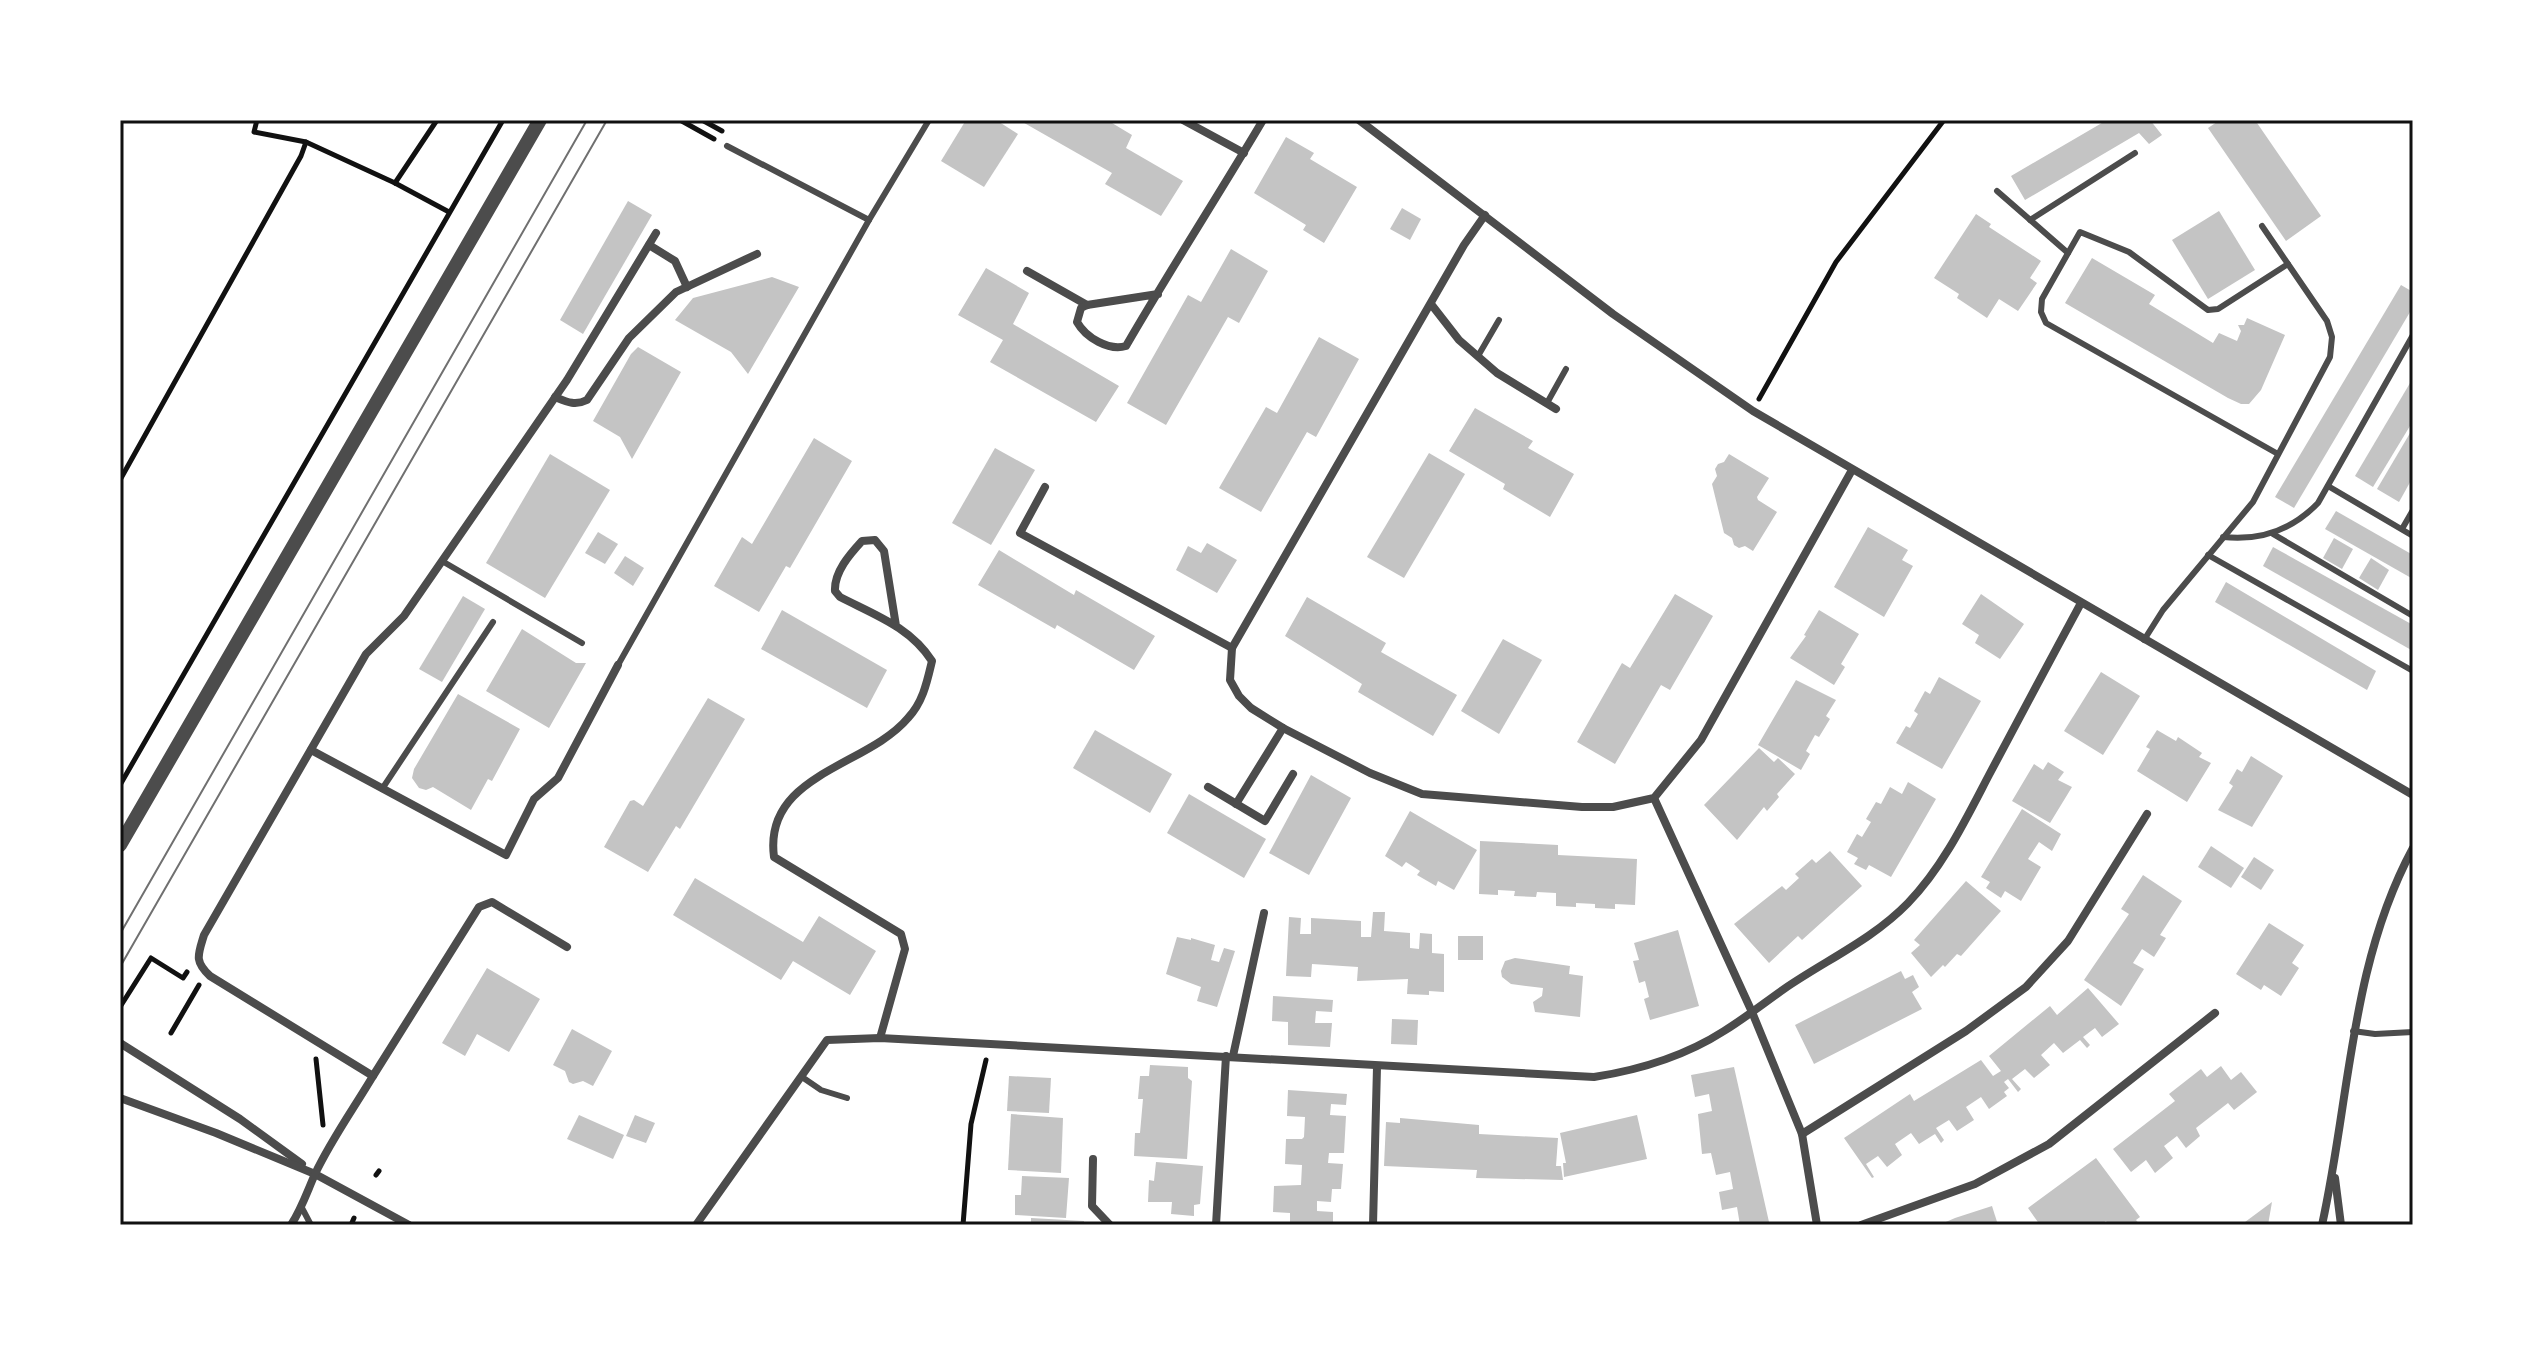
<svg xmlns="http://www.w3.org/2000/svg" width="2533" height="1345" font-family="'Archivo Narrow',sans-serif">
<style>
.building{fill:#c4c4c4}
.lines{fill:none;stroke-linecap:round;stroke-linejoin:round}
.path{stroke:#111;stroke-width:5}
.service{stroke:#4c4c4c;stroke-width:6}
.minor{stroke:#4c4c4c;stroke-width:8}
.tertiary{stroke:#4c4c4c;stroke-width:14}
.tram{stroke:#707070;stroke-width:2}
.neatline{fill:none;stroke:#111;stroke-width:3}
</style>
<rect width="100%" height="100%" fill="#fff"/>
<g class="building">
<path d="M966,120h30l22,14 -34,53 -43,-26z"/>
<path d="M1019,120h88l25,15 -6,13 57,33 -22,35 -56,-32 7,-11z"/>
<path d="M2107,120h43l12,15 -13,9 -10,-11 -114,67 -14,-24z"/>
<path d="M2220,120h35l66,96 -35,25 -78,-113z"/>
<path d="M1286,137l28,16 -4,6 47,28 -33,56 -21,-13 3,-5 -52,-32z"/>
<path d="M628,201l24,14 -69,119 -23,-14z"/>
<path d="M1402,208l19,11 -11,21 -20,-11z"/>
<path d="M2219,211l36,59 -47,29 -36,-59z"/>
<path d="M1976,214l15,10 -2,3 52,34 -11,17 7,5 -19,28 -19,-12 -12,19 -30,-20 2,-4 -25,-16z"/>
<path d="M1231,249l37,22 -29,52 -11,-6 -62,108 -39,-22 61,-108 13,7z"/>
<path d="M2092,258l63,37 -6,9 64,39 6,-10 18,8 4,-10 -3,-6h6l3,-7 38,17 -24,55 -12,14h-8l-13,-6 -163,-95z"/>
<path d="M986,268l43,25 -16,31 106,62 -23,36 -106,-60 13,-22 -45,-25z"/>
<path d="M772,277l27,10 -51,87 -17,-22 -56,-32 18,-22z"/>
<path d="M2401,285l12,7v15l-119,201 -19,-11z"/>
<path d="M1319,337l40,22 -43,78 -9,-5 -46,80 -42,-24 47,-81 11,6z"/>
<path d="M638,347l43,25 -49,87 -12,-22 -27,-16 38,-67z"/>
<path d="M2413,378v43l-40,66 -18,-11z"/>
<path d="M1475,408l58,33 -5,7 46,26 -24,43 -47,-28 2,-5 -56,-33z"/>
<path d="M2413,428v49l-14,25 -22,-13z"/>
<path d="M814,438l38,23 -62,107 -4,-2 -27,46 -45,-26 28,-49 10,7z"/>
<path d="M995,448l40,22 -44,75 -39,-22z"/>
<path d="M1429,453l36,21 -61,104 -37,-21z"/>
<path d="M550,454l60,36 -65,108 -59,-35z"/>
<path d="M1729,454l40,24 -12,19 1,3 19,12 -24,39 -8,-5 -6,2 -5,-3 -2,-7 -8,-5 -12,-49 5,-8 -2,-7 3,-5 6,-2z"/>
<path d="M2336,511l77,44v24l-88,-50z"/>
<path d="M1868,527l40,23 -6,10 11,6 -29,51 -50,-30z"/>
<path d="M598,532l20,12 -13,20 -20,-11z"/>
<path d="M2334,538l19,11 -11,20 -19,-11z"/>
<path d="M1207,543l30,17 -20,33 -41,-23 12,-24 13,7z"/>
<path d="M2273,547l140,78v26l-150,-85z"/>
<path d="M999,550l75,45 2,-5 79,46 -21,34 -77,-45 -2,4 -77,-44z"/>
<path d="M625,556l19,12 -11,18 -19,-13z"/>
<path d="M2371,558l18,12 -11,20 -19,-12z"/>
<path d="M2226,582l150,89 -9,19 -152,-88z"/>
<path d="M1675,594l38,22 -43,74 -9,-5 -46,79 -38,-22 45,-79 8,5z"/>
<path d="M1981,594l43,30 -24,35 -25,-16 4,-8 -17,-11z"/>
<path d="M463,596l22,13 -43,73 -23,-13z"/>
<path d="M1307,597l79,46 -5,9 76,43 -24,41 -75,-44 4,-8 -77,-48z"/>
<path d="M782,610l105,60 -20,38 -106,-59z"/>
<path d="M1819,610l40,24 -18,30 4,3 -11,18 -44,-27 16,-22 -2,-1z"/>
<path d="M522,629l54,34h10l-37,65 -63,-37z"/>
<path d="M1503,639l39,21 -43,74 -38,-23z"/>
<path d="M2101,672l39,24 -37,59 -39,-24z"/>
<path d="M1939,677l42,24 -39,68 -46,-26 10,-17 4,2 8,-14 -4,-3 11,-20 5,3z"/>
<path d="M1796,680l40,20 -10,16 4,3 -11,18 -4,-2 -9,16 4,3 -9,16 -43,-25z"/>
<path d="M458,694l62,35 -28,52 -4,-2 -17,31 -38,-23 -7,3 -7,-2 -7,-10 2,-9z"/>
<path d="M708,698l37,21 -65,110 -4,-3 -28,46 -44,-25 26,-46 4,-1 9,6z"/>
<path d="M1095,730l77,44 -22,39 -77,-45z"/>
<path d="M2157,730l19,11 2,-4 24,16 -3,4 12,6 -24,39 -50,-31 13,-22 -4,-2z"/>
<path d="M1759,748l15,14 4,-4 17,16 -18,20 2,3 -12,14 -3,-4 -27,33 -33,-35z"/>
<path d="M2251,756l32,20 -31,51 -34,-17 15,-24 -4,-3 8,-14 5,3z"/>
<path d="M2048,762l16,10 -6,8 14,7 -22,36 -38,-22 22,-37 9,6z"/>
<path d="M1311,775l40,23 -42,77 -40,-22z"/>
<path d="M1908,782l28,17 -45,78 -22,-12 -3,5 -12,-6 4,-6 -11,-6 10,-18 5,3 9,-15 -5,-3 10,-17 5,2 9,-17 12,7z"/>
<path d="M1189,794l77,45 -22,39 -77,-45z"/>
<path d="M2022,809l39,25 -9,17 -13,-9 -11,17 13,8 -20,34 -16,-10 -4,7 -15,-10 4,-6 -9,-5z"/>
<path d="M1410,811l67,39 -23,40 -16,-9 -2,5 -19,-11 3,-4 -14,-9 -4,5 -17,-11z"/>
<path d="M1480,841l78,4v10l79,4 -2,46 -20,-1v5l-20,-1v-4l-19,-1v4l-20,-1v-13l-19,-1 -1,5 -22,-1 1,-5 -17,-1v5l-19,-1z"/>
<path d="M2211,846l33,22 -13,20 -33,-21z"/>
<path d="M1830,851l32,35 -60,54 -4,-4 -29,27 -35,-39 48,-38 4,4 13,-12 -4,-4 17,-15 4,4z"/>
<path d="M2254,857l20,13 -13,20 -20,-13z"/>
<path d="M2143,875l39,26 -22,34 6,3 -12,19 -12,-8 -9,14 11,6 -23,37 -37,-26 45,-66 -8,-5z"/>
<path d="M695,878l108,64 16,-26 57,35 -26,44 -57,-34 -12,19 -108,-65z"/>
<path d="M1966,881l35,30 -40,45 -4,-2 -12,13 -2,-2 -12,12 -20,-24 9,-8 -6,-5z"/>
<path d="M1373,912h12l-1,19 26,2v15l9,1 1,-16 12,1v19l12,1v38l-15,-1v4l-22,-1 1,-15 -51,2 1,-14 -46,-3 -1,13 -25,-1 3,-59 12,1 -1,16h11v-16l50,3v16h10z"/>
<path d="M2269,923l35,22 -12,18 7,5 -18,28 -17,-11 -3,5 -25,-16z"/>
<path d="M1678,930l21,76 -49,14 -6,-21 5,-2 -4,-16 -6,2 -6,-22 6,-1 -5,-17z"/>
<rect x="1458" y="936" width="25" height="24"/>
<path d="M1177,937l14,3v-2l24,7 -4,15 8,2 5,-14 11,3 -18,56 -20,-6 4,-14 -35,-13z"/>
<path d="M1515,958l55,8 -1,8 14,2 -3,41 -45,-5 -2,-10 9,-6 1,-8 -32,-4 -9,-7 -1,-6 4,-10z"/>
<path d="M487,968l53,31 -31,53 -32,-18 -12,22 -23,-13z"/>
<path d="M1901,971l4,8 8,-4 6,12 -7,5 10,17 -108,55 -19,-39z"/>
<path d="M2088,988l31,36 -17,13 -7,-9 -12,9 7,8 -3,3 -7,-8 -17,13 -9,-10 -13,12 9,10 -16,13 -9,-9 -13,10 9,10 -3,3 -10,-13 -4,3 5,6 -5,4 3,4 -18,13 -8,-12 -15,10 8,13 -17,11 -8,-11 -13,8 8,12 -3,3 -6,-9 -16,10 -8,-11 -16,11 7,11 -15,12 -9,-11 -12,8 8,13 -2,1 -28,-40 66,-44 4,7 67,-41 12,16 8,-5 -12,-15 61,-50 7,9z"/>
<path d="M1273,996l60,4 -1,12 -16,-1 -1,12h17l-2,24 -42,-2v-23l-16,-1z"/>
<path d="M1392,1019l26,1 -1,25 -26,-1z"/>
<path d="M572,1029l40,22 -19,35 -10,-5 -10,3 -4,-2 -4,-11 -12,-6z"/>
<path d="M1150,1065l38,2v11l4,3 -5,78 -53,-3 1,-23h5l3,-34h-5l2,-23h9z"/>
<path d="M2221,1066l10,14 10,-8 16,20 -23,18 -6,-7 -32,25 4,8 -14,12 -9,-12 -13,10 9,12 -18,15 -9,-13 -15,12 -18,-23 62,-48 -6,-7 32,-25 6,8z"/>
<path d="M1734,1067l35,155 -15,3h-14l-3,-18 -15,3 -3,-18 14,-3 -3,-17 -14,3 -5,-22 -9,1 -4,-40 14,-3 -3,-17 -14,3 -4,-22z"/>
<path d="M1009,1076l42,2 -2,35 -42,-2z"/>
<path d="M1288,1090l59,4 -1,11 -15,-1 -1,11 16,1 -2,37h-15l-1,10 15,1 -2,25h-9l-1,13 -14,-1v10l16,1v13h-43v-12l-17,-1 1,-26 27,-1 1,-20 -17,-1 1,-25h16l2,-2 1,-20 -18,-1z"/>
<path d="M1011,1114l52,4 -2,55 -53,-3z"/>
<path d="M579,1115l45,20 -11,24 -46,-20z"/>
<path d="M635,1115l20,8 -9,20 -20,-7z"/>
<path d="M1637,1115l10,44 -83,18 -1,-14h3l-6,-30z"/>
<path d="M1400,1118l79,7v9l79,4 -2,28h5l2,14 -87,-2 1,-8 -93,-4 2,-44 14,1z"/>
<path d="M2096,1158l44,59 -4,3 4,5h-31l-3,-4 -6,4h-60l-12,-17z"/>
<path d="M1156,1162l47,4 -3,38 -6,1v11l-23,-2 1,-12h-24l1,-22 5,1z"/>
<path d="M1022,1176l47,2 -3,40 -51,-3v-20h6z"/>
<path d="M2272,1202l-4,23h-27z"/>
<path d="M1992,1206l6,19h-59l16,-7z"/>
<path d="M1031,1218l53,3v4h-53z"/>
</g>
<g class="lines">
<g class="path">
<path d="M257,120l-3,12 52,10 89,41 42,-63"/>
<path d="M392,120h4"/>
<path d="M680,120l34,19"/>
<path d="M702,120l20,11"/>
<path d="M395,183l54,29"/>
<path d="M1759,399l77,-137 108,-142"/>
<path d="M120,480l181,-324 5,-14"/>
<path d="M120,785l383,-665"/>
<path d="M120,1007l31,-49 32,20 4,-6"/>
<path d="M171,1033l28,-48"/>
<path d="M316,1059l7,66"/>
<path d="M376,1175l3,-4"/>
<path d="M351,1225l3,-7"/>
<path d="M963,1225l8,-101 15,-64"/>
</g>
<g class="service">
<path d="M727,146l142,74"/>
<path d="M1997,191l71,62"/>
<path d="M2030,220l105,-67"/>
<path d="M1478,356l21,-36"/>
<path d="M1547,403l19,-34"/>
<path d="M2278,454l-232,-131 -5,-11 1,-13 38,-67 49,20 79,58 10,-1 70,-45"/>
<path d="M2328,486l85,50"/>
<path d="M2402,529l11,-19"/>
<path d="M2273,534l140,82"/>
<path d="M2223,537c37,4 69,-7 95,-34l95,-168"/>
<path d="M2208,555l205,116"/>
<path d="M442,561l140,82"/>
<path d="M2144,640l19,-30 90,-108 77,-145 2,-20 -5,-16 -65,-95"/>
<path d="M618,665l251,-445 60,-100"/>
<path d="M382,789l111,-167"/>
<path d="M2353,1031l22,3 38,-2"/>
<path d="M802,1077l19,13 26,8"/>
<path d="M302,1208l9,17"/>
</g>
<g class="minor">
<path d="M1183,120l61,33"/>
<path d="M1359,120l254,194 140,97 660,384"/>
<path d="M1485,215l-21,30 -232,403 -2,32 9,16 12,12 32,20 87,45 52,21 160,13h31l41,-9 47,-58 151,-270"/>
<path d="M649,245l26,16 12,26"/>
<path d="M1027,271l60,34"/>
<path d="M1158,294l-71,11 -6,3 -4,14c9,16 32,29 49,24 44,-76 92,-150 137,-226"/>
<path d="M1431,304l28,36 38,33 59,36"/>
<path d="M555,397c12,5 20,9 32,3l42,-62 47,-46 81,-38"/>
<path d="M1045,487l-25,46 212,115"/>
<path d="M311,750l195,105 28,-56 24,-21 60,-113"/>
<path d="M1208,787l57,34 28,-47"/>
<path d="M1654,798l98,214 50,122 15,91"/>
<path d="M1236,804l47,-76"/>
<path d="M880,1038l25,-89 -4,-15 -127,-77c-11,-83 93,-90 134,-139 15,-16 19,-36 24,-57 -22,-34 -57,-46 -92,-64l-5,-6c-1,-19 15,-37 27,-50l13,-1 9,11 12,75"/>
<path d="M120,1043l120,76 62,45"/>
<path d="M1233,1056l31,-143"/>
<path d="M373,1076l106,-169 13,-5 75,45"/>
<path d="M120,1098l96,35 99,41 94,51"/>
<path d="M1802,1134l164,-103 60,-44 42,-46 79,-127"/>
<path d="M1093,1159l-1,47 18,19"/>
<path d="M2335,1178l6,47"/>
<path d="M291,1225c11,-17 16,-33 24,-51 16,-34 39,-66 58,-98l-163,-100c-16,-15 -12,-21 -6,-41l162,-281 38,-38 38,-55 125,-181 89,-147"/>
<path d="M696,1225l131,-185 53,-2 714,39c45,-7 91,-21 130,-46 21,-13 40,-28 60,-42 42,-29 88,-49 124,-86 35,-36 58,-84 81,-128 31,-58 61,-115 92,-172"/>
<path d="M1216,1225l10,-169"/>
<path d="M1373,1225l4,-158"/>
<path d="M1861,1225l114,-41 74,-40 166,-131"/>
<path d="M2322,1225c28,-126 28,-261 91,-377"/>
</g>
<path class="tertiary" d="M120,845l420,-725"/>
<g class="tram">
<path d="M120,934l467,-814"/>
<path d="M120,967l487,-847"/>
</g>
</g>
<rect width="2533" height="1345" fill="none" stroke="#ffffff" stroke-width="244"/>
<rect x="122" y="122" width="2289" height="1101" class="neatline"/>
</svg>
